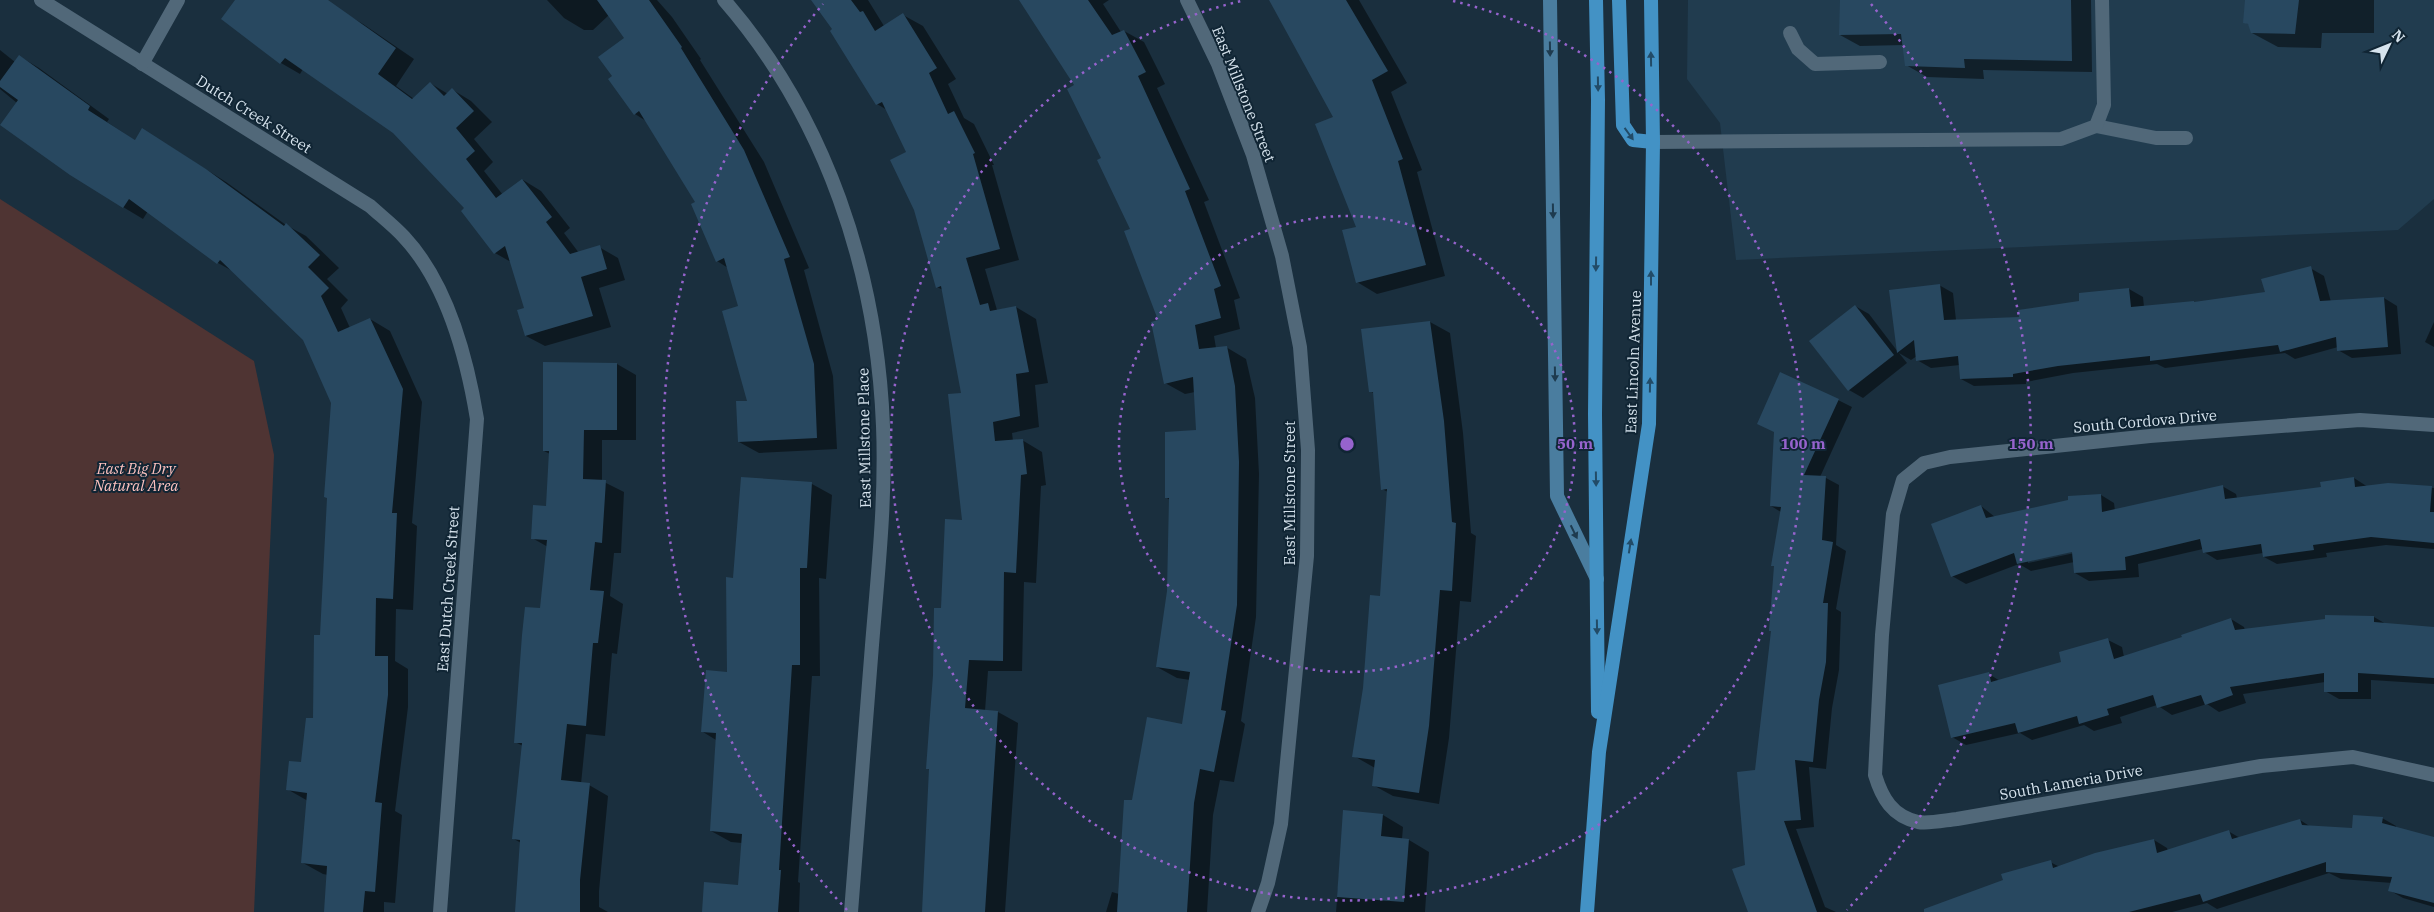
<svg xmlns="http://www.w3.org/2000/svg" width="2434" height="912" font-family="'IBM Plex Serif',serif">
<style>
.built{fill:#213c4f}
.green{fill:#4f3433}
.shadow{fill:#0007;fill-rule:evenodd}
.building{fill:#284860}
.lines{fill:none;stroke-linecap:round;stroke-linejoin:round}
.service{stroke:#516879;stroke-width:14}
.minor{stroke:#516879;stroke-width:14}
.secondary{stroke:#4a7d9f;stroke-width:14}
.primary{stroke:#4392c5;stroke-width:14}
.oneway{fill:#1e3b4f}
.oneway2{fill:#224b67}
.ring{fill:none;stroke:#9663cd;stroke-width:2.5;stroke-dasharray:2.5 5}
.labels{text-anchor:middle;dominant-baseline:central;stroke-width:4;stroke-linejoin:round;paint-order:stroke}
.street-label{font-size:15px;fill:#d6e3ed;stroke:#102534}
.park-label{font-size:15px;font-style:italic;fill:#fec2bf;stroke:#102534}
.centre{fill:#9663cd;stroke:#102534;stroke-width:2.5}
.ring-label{font-size:15px;text-anchor:middle;font-weight:bold;fill:#9663cd;stroke:#102534;stroke-width:4;stroke-linejoin:round;paint-order:stroke}
</style>
<rect width="100%" height="100%" fill="#1a2f3e"/>
<path class="built" d="M1688,0h746v199l-36,31 -662,30 -16,-137 -33,-44z"/>
<path class="green" d="M0,199l254,162 20,94 -20,457h-254z"/>
<g class="shadow">
<path d="M237,0h85l41,24 51,35 -18,27 18,13 16,-16 18,11 5,-4 18,11 21,21 -18,17 19,23 -9,9 19,24 20,-15 18,11 29,37 -6,5 15,20 20,-6 19,11 7,22 -26,8 12,39 -66,19 -19,-10v-27l-15,-47 -16,-9 -29,-45 -72,-76 -91,-63 -3,5 -19,-11 -59,-44z"/>
<path d="M547,0h110l15,17 29,42 -1,1 64,102 45,106 -5,2 29,106 4,73 -78,4 -20,-11 9,-40 -8,-95 -12,-39 -11,-7 -20,-59 -51,-81 -11,-7 -9,-76 -17,-23 -16,15h-9l-20,-12z"/>
<path d="M813,0h55l16,26 19,-11 20,11 33,53 -8,5 16,34 10,6 20,41h-2l27,95 -34,9 12,41 19,-3 20,12 12,64 -13,2 4,42 -27,6 1,8 9,-1 20,12 4,33 -5,1 -5,97 -12,-1 -2,89h-34l-3,40 13,1 20,11 -13,189h-82l7,-142 -3,-2 15,-159 21,-88 -1,-127 -19,-104 -6,-3 -21,-78 -9,-56 -20,-43 -10,-6 -43,-74z"/>
<path d="M1031,0h78l-6,4 18,28 3,-1 20,11 21,42 -8,4 52,112 -5,2 36,96 -6,2 6,29 -26,7 2,12 10,-1 20,12 9,39 4,76 -3,143 -15,104 4,3 -11,58 -14,-2 -7,35 -6,97h-101l6,-20 7,2 14,-92 50,-77 7,-45 -13,-2 -20,-11 12,-76 1,-91 -3,-2 30,-67 -2,-39 -10,2 -20,-11 -5,-62 -28,-91 -56,-144z"/>
<path d="M1270,0h89l48,83 -16,9 31,78 -5,2 28,104 -68,18 -20,-12v-54l-22,-110z"/>
<path d="M1841,0h250l1,72 -109,-2 1,9 -57,-2 -21,-12 -2,-20 -44,1 -20,-11z"/>
<path d="M2246,0h128v33h-52l-1,15 -43,-1 -26,-14 -2,-8 -6,-3z"/>
<path d="M0,50l15,12 4,-6 20,12 70,51 -2,3 29,19 27,1 63,40 60,43 20,11 33,32 -12,11 21,21 -7,8 9,20 20,-9 20,12 32,71 -10,121 5,3 -4,84 -17,-1 -1,52 13,8v38l-13,104 7,4 -7,88 -11,-1v10h-59l3,-37 -5,-1 -20,-11 5,-62 -21,-12 15,-26 12,-43 8,-84 10,-234 -28,-63 -68,-66 -18,-10 -70,-52 -5,8 -20,-12 -106,-104 -17,-14z"/>
<path d="M2310,268l14,8 7,26 53,-4 13,8 4,48 -49,4 -14,-8v-3l-43,12 -10,-6 -120,15 -8,-4 -84,9 -47,9v2l-52,2 -13,-7 -1,-14 -29,3 -14,-8v-4l-6,4 -12,-7 8,10 -44,35 -14,-8 6,-84 14,8 29,38 41,-67 14,8 3,27 64,-2 109,-29 14,8 1,10 50,-5 3,1 69,-10z"/>
<path d="M1430,322l20,11 13,100 8,100 5,3 -5,66 -11,-1 -11,137 -10,66 -46,-8 -20,-11 2,-17 -21,-12 27,-159 7,-105 -6,-3 -7,-95 -5,-3z"/>
<path d="M2434,322v25l-9,-5z"/>
<path d="M617,364l19,11v65h-34v41l22,11 -3,61h-7l-4,43 13,8 -6,50 -5,-1 -7,83 -19,-2 -5,50 8,1 19,11 -9,95v16l9,5h-91l4,-69 -7,-4 9,-93 -8,-4 26,-132 7,-63 -16,-9 15,-31 3,-53 -6,-3z"/>
<path d="M1838,400l14,7 -32,70 6,1 13,7 -3,60 10,6 -10,58 5,3 -2,58 -7,38 -6,61 -17,-2 5,60 -18,2 29,78 11,5h-87l-3,-46 26,-235 3,-64 -2,-2 8,-53 -10,-6z"/>
<path d="M2354,478l14,9 22,-3 44,4v61l-48,-4 -60,8 1,4 -50,7 -13,-7 -1,-4 -46,7 -13,-8 -1,-3 -65,15 1,13 -50,4 -14,-8 -1,-11 -43,9 -12,-7 -53,20 -14,-8 29,-70 14,11 106,-22 13,8 1,8 107,-25 14,8 1,4 85,-10zM2078,550l1,2 -51,11v-2z"/>
<path d="M742,479l70,5 20,11 -6,84 -7,-1 1,98h-8l-14,206 2,1 -1,29h-95l35,-26 3,-43 -11,-1 -20,-11 5,-91 -13,-8 25,-59z"/>
<path d="M2374,617l12,7 48,4v56l-63,-4v19h-32l-14,-8v-9l-82,12 3,9 -27,9 -12,-8 -35,11 -15,-10 -37,12 2,6 -28,8 -10,-6 -52,15 -12,-7 -54,12 -14,-8 37,-63 11,7 63,-18 45,-23 14,7 2,10 59,-19 48,-19 13,8 1,3z"/>
<path d="M1344,812l39,3 20,12 -1,12 7,1 20,12 -4,60h-89z"/>
<path d="M2382,818l14,8v2l38,11v68l-31,-9 -14,-8 3,-7 -51,-4 -12,-6 -112,36 -10,-6 -35,9h-227l105,-50 10,5 94,-27 13,8 1,3 60,-20 12,7 60,-18 11,7 43,2z"/>
</g>
<g class="building">
<path d="M235,0h93l68,48 -18,26 34,25 18,-17 14,14 8,-8 22,23 -18,17 19,23 -9,8 30,39 26,-19 30,38 -6,5 24,32 30,-9 7,24 -26,8 12,39 -68,20 -8,-26 7,-2 -19,-62 -11,8 -33,-43 3,-3 -71,-75 -108,-75 -5,6 -59,-45z"/>
<path d="M597,0h52l33,47 -1,1 63,102 46,107 -6,2 30,105 3,74 -79,4 -2,-41h11l-25,-90 16,-5 -14,-48 -8,4 -25,-58 4,-2 -56,-91 -5,4 -26,-36 4,-3 -14,-19 26,-19z"/>
<path d="M811,0h40l9,12 3,-1 12,20 28,-18 34,55 -8,5 19,41 6,-3 21,42 -2,1 27,95 -34,9 14,47 8,-2 2,8 26,-5 13,66 -13,2 4,42 -27,6 2,19 28,-2 4,35 -6,1 -5,98 -12,-1 -1,89 -34,-1 -4,48 33,3 -13,201h-63l7,-143h-3l7,-94 1,-67h7l4,-89 17,1 -14,-126 13,-1 -20,-107 -5,2 -22,-78 -24,-50 16,-8 -24,-50 -6,3 -46,-74 2,-2z"/>
<path d="M1019,0h69l24,35 12,-5 22,42 -8,4 52,113 -5,2 36,95 -7,3 7,29 -26,7 4,24 28,-3 8,40 4,76 -2,143 -16,105 5,1 -12,61 -14,-3 -6,34 -7,109h-70l7,-112h8l15,-83 35,7 8,-52 -34,-5 11,-76 2,-93h-4v-66l31,-2 -3,-53 -29,7 -13,-62 7,-2 -34,-89 6,-2 -33,-69 4,-2 -34,-69 7,-4z"/>
<path d="M1269,0h77l42,71 -16,9 31,79 -5,2 28,104 -70,18 -14,-53 14,-3 -41,-103 18,-7z"/>
<path d="M1840,0h231l1,61 -108,-2 1,9 -60,-2 -4,-32 -62,1z"/>
<path d="M2245,0h54l-4,34 -44,-1 -3,-9 -5,-1z"/>
<path d="M19,55l71,51 -2,4 47,30 7,-12 64,41 78,57 2,-3 34,32 -12,12 21,21 -8,8 17,36 32,-14 33,71 -11,124h5l-4,86 -17,-1 -1,58h13v39l-13,107 7,1 -7,89 -10,-1 -2,21h-39l3,-46 -26,-3 6,-70 -21,-3 3,-29 12,1 5,-44h7l1,-83h6l7,-137 -3,-1 7,-94 -28,-63 -83,-80 -3,4 -88,-65 -6,9 -53,-33 -70,-50 18,-25 -18,-13v-6z"/>
<path d="M2311,266l9,35 64,-4 4,50 -51,4 -1,-14 -56,15 -2,-7 -128,16v-5l-92,10 -45,8v3l-53,2 -2,-23 -42,5 -2,-21 -17,13 -8,-63 51,-6 4,36 75,-3 -1,-7 61,-9v-8l50,-5 2,19 63,-6v1l71,-10 -4,-13z"/>
<path d="M1855,305l39,50 -46,36 -39,-50z"/>
<path d="M1430,321l14,100 8,101 4,1 -4,68 -12,-1 -11,136 -10,67 -47,-7 3,-26 -23,-3 11,-69 7,-93 10,1 7,-107 -6,1 -8,-98h-4l-8,-63z"/>
<path d="M543,362l74,1v67h-33l-1,49 23,1 -4,63 -7,-1 -5,48 14,1 -6,52h-5l-7,83 -19,-2 -6,56 29,3 -10,97v32h-65l5,-72 -8,-1 10,-96h-8l8,-108 3,-28 15,1 7,-68 -16,-1 2,-34 13,1 3,-55h-6z"/>
<path d="M1780,372l59,27 -35,76 22,1 -4,64 11,2 -10,61h5l-2,59 -7,38 -6,62 -18,-2 6,60 -17,1 33,91h-69l-16,-43 13,-4 -8,-93 18,-2 16,-139h-2l5,-65h-3l10,-59 -11,-1 4,-74 -17,-8z"/>
<path d="M741,477l71,5 -5,86h-7v97h-8l-13,205h2l-3,42h-76l2,-30 34,3 4,-51 -32,-3 6,-98 -15,-1 5,-62 21,2 -1,-95 7,1z"/>
<path d="M2354,477l1,10 33,-4 44,3 -2,26h4v31l-63,-6 -58,8 1,5 -51,7 -2,-13 -58,9 -3,-14 -75,18 1,13 -52,3 -2,-21 -55,12 -3,-11 -63,24 -20,-53 50,-19 5,13 82,-18v-4l33,-2 1,18 121,-27 2,14 96,-12 -1,-5z"/>
<path d="M2325,615l49,1v6l60,5v51l-76,-5v19h-34v-19l-94,14 3,8 -28,10 -4,-10 -44,13 -4,-13 -46,14 2,6 -30,9 -2,-8 -59,17 -3,-10 -64,15 -13,-53 51,-13 2,10 70,-20 -2,-10 49,-14 6,21 68,-22 -1,-2 50,-17 4,12 90,-11z"/>
<path d="M1343,810l40,4 -2,22 28,3 -5,63 -67,-5z"/>
<path d="M2353,815l30,2 -1,6 52,14v66l-46,-12 4,-14 -66,-5v-10l-123,40 -3,-8 -71,18h-205v-3l79,-29 -2,-6 50,-14 2,8 42,-15 59,-14 3,14 72,-23 3,9 68,-20 2,6 50,3z"/>
</g>
<g class="lines">
<g class="service">
<path d="M1790,33l8,16 17,15 65,-2"/>
<path d="M2096,126l60,12h30"/>
<path d="M1653,142l408,-3 35,-13 8,-21 -2,-105"/>
</g>
<g class="minor">
<path d="M41,0l329,206c11,10 24,20 34,31 43,46 63,121 73,182l-37,493"/>
<path d="M724,0c102,117 153,272 159,426 3,73 -5,146 -11,219 -7,89 -14,178 -21,267"/>
<path d="M1187,0l31,64 35,91 29,101 18,91 8,103 -1,106 -26,268 -13,59 -10,29"/>
<path d="M142,64l36,-64"/>
<path d="M2434,425l-74,-5 -210,16 -200,21 -26,6 -21,17 -10,34 -11,121 -7,140c7,23 17,41 43,47 11,2 28,-2 39,-3l304,-53 92,-9 81,18"/>
</g>
<path class="secondary" d="M1550,0l7,496 40,83"/>
<g class="primary">
<path d="M1596,0l2,100 -3,314 3,298"/>
<path d="M1619,0l4,125 10,15 20,2"/>
<path d="M1587,912l12,-160 50,-328 4,-282 -2,-142"/>
</g>
</g>
<defs><path id="oneway-solid" d="M-6-.8H1V-3.2L6.5 0L1 3.2V.8H-6Z" transform="scale(1.25)"/></defs>
<g class="oneway">
<use href="#oneway-solid" transform="translate(1550 49) rotate(89)"/>
<use href="#oneway-solid" transform="translate(1553 211) rotate(89)"/>
<use href="#oneway-solid" transform="translate(1555 374) rotate(89)"/>
<use href="#oneway-solid" transform="translate(1574 532) rotate(64)"/>
</g>
<g class="oneway2">
<use href="#oneway-solid" transform="translate(1651 59) rotate(-91)"/>
<use href="#oneway-solid" transform="translate(1598 84) rotate(89)"/>
<use href="#oneway-solid" transform="translate(1629 134) rotate(54)"/>
<use href="#oneway-solid" transform="translate(1596 264) rotate(91)"/>
<use href="#oneway-solid" transform="translate(1651 278) rotate(-90)"/>
<use href="#oneway-solid" transform="translate(1650 385) rotate(-89)"/>
<use href="#oneway-solid" transform="translate(1596 479) rotate(89)"/>
<use href="#oneway-solid" transform="translate(1630 546) rotate(-81)"/>
<use href="#oneway-solid" transform="translate(1597 627) rotate(89)"/>
</g>
<g class="ring">
<circle cx="1347" cy="444" r="228"/>
<path d="M1453 1A456 456 0 1 1 1241 1"/>
<path d="M847 910A684 684 0 0 1 823 4M1871 4A684 684 0 0 1 1847 910"/>
</g>
<g class="labels">
<g class="street-label">
<text transform="translate(1244 94) rotate(68)">East Millstone Street</text>
<text transform="translate(254 114) rotate(32)">Dutch Creek Street</text>
<text transform="translate(1633 362) rotate(-88)">East Lincoln Avenue</text>
<text transform="translate(2145 421) rotate(-5)">South Cordova Drive</text>
<text transform="translate(864 438) rotate(-91)">East Millstone Place</text>
<text transform="translate(1289 493) rotate(-90)">East Millstone Street</text>
<text transform="translate(448 589) rotate(-86)">East Dutch Creek Street</text>
<text transform="translate(2071 782) rotate(-10)">South Lameria Drive</text>
</g>
<g class="park-label">
<text x="136" y="468">East Big Dry<tspan x="136" dy="17">Natural Area</tspan></text>
</g>
</g>
<circle cx="1347" cy="444" r="8" class="centre"/>
<g class="ring-label">
<text x="1575" y="449">50 m</text>
<text x="1803" y="449">100 m</text>
<text x="2031" y="449">150 m</text>
</g>
<g transform="translate(2389 45) rotate(47)" stroke="#102534" stroke-width="4" paint-order="stroke">
<path d="M0-4L9 19L0 12L-9 19Z" fill="#d6e3ed"/>
<text y="-8" font-size="14" font-weight="bold" text-anchor="middle" fill="#d6e3ed">N</text>
</g>
</svg>
